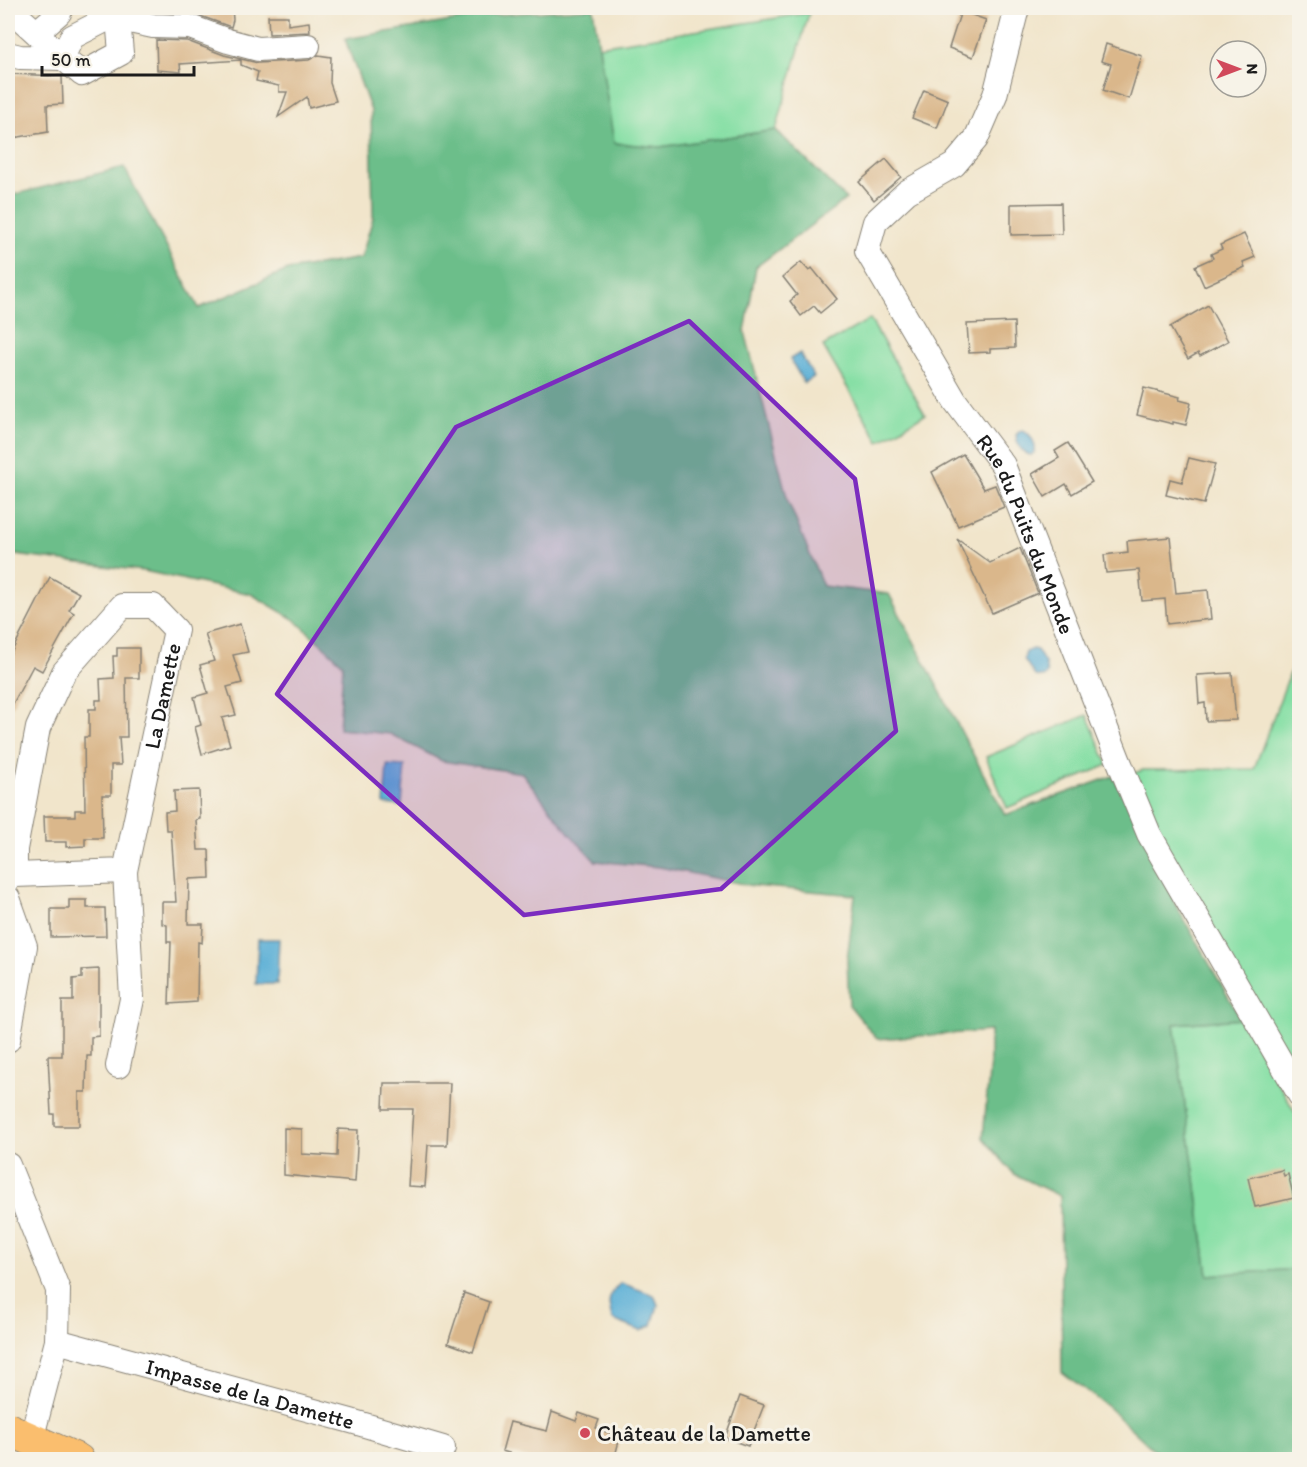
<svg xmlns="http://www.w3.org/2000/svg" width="1307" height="1467" font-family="Itim,sans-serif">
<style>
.green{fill:#86dfa5;stroke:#517e60;stroke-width:1.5}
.forest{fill:#6cbe8a;stroke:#446d53;stroke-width:1.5}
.water{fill:#59aed6;stroke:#3a6579;stroke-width:1.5}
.building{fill:#dab78b}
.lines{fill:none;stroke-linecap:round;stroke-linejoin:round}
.minor-casing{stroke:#868074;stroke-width:26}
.major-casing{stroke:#868074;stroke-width:34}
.minor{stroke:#fff;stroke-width:24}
.major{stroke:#fabe6e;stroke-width:32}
.marked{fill:#7b2cbf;fill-opacity:0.2;stroke:#7b2cbf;stroke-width:4.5;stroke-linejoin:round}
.poi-dot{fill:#d1495b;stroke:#f7f3e8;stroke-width:2}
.labels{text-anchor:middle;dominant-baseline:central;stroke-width:6;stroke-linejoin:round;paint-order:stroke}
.street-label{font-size:22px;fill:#1c1c1c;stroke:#f7f3e8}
.poi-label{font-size:22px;fill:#1c1c1c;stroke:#f7f3e8;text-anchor:start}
</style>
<rect width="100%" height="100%" fill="#f7f3e8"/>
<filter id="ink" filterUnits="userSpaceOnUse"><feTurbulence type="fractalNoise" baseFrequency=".0167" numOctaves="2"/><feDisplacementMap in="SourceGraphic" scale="12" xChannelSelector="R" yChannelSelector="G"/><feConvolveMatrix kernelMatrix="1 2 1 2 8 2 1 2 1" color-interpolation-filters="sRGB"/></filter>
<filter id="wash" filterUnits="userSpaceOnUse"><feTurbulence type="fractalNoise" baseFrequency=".008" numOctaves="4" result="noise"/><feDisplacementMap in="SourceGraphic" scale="24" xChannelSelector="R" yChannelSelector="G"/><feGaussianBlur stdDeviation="1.35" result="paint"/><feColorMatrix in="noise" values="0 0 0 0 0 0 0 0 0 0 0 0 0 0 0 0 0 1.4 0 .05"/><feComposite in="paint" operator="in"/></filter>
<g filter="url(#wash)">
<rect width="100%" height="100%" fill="#f1e5cb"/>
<g class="green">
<path d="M809,13l-33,117 -116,17 -47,-4 -14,-97z"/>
<path d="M870,319l55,95 -46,28 -56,-96z"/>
<path d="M1299,649v425l-145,-241 -22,-59 11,-4 111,-1z"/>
<path d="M1087,715l21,50 -101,43 -21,-51z"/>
<path d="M1241,1019l58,100v150l-91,6 -34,-251z"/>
</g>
<path class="forest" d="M593,8l21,135 46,4 116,-17 70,69 -90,68 -11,65 43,169 35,85 66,8 116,221 108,-39 58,107 3,19 67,117 -67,5 34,251 91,-6v190h-131l-12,-7 -47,-44 -47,-36 -2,-176 -46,-22 -31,-36 7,-76v-31l-113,8 -28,-34 -2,-45 8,-65 -102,-9 -94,-19 -64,-6 -26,-28 -47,-60 -80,-12 -52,-27 -51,-5 4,-65 -48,-44 -44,-26 -107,-23 -136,-17v-358l116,-29 75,141 89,-38 73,-12 12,-40 -2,-107 -26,-72 136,-23z"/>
<g class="water">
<path d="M800,353l14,24 -10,6 -14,-24z"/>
<path d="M1023,430c8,4 13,14 12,22l-4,3c-10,-1 -14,-12 -15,-20l4,-4z"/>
<path d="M1032,649l5,1 8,13 2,11 -4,3 -8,-1 -11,-17 2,-7z"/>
<path d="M387,765l18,1 -3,40 -18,-2z"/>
<path d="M258,939h21l-2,45h-21z"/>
<path d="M621,1283l33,12 4,10 -6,20 -11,6 -28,-11c-6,-16 -6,-26 8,-37z"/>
</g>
<g id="blocks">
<g class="building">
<path d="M156,8h76l1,12 -2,7 -36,-13 -39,-2z"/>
<path d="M961,11l25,9 -13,37 -24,-9z"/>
<path d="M268,16h20v9l21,-3 1,10 -41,2z"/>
<path d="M156,40l31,1 37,14 34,8 51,-3 9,-5 13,2 -1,26 6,18 -27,7 -2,-11 -29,20 9,-25h-8v-6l-23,-5 2,-9 -17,-7v-5l-61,4 1,8 -24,-2z"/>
<path d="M1106,44l36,12 -13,43 -26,-9 8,-26 -10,-3z"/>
<path d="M8,74l54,2 1,28 -16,1 1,27 -35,6 -5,-5z"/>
<path d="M924,90l24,10 -11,28 -25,-10z"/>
<path d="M886,159l15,18 -27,23 -15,-18z"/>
<path d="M1061,203l1,31 -51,1v-31z"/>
<path d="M1244,234l11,23 -12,5 2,5 -41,19 -9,-20 18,-8 -2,-4 11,-5 -2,-4z"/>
<path d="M801,262l8,9 3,-3 25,31 -17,14 -6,-7 -13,10 -11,-15 7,-6 -14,-18z"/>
<path d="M1208,305l20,36 -28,15 -2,-3 -10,6 -18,-32z"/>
<path d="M1014,322l1,26 -25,1v3l-21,1 -2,-29z"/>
<path d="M1144,388l36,9 -1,3 12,3 -5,22 -13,-3v2l-36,-9z"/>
<path d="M1068,443l24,39 -20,12 -6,-10 -21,13 -13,-23 27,-16 -4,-7z"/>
<path d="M963,454l21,35 11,-4 9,22 -46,19 -26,-54z"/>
<path d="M1189,458l26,6 -11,40 -38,-9 4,-16 12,3z"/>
<path d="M1170,537l6,56 32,-3 3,29 -44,5 -2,-25 -23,2 -3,-31 -33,3 -2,-18 24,-3 -1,-11z"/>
<path d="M957,539l33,24 30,-15 18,45 -46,20z"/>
<path d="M50,577l29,16 -10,17 5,3 -32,58 -9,-5 -25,47v-54z"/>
<path d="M240,624l8,28 -15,3 9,28 -15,4 9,28 -14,3 8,27 -28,9 -7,-27 6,-2 -7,-28 14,-4 -8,-28 14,-4 -9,-27z"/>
<path d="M117,648h22v30h-13l1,59h-8l2,28h-10v30h-9l1,43h-18v8l-19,1v-5h-21l-1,-26h31v-6h10l-1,-73h5v-28h7v-9h5l-1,-21 14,-1 -1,-22h4z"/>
<path d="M1232,673l4,47 -30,1 -1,-18 -6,1 -2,-29z"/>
<path d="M199,790l1,29 -4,1 2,30h11l1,28 -21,1 -1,45h15l-1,19 -4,-1 -1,60 -28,2 2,-62h-4v-17l-5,-1v-22h14l-5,-72h-5l-1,-18 10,-1 -1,-20z"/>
<path d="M69,900h18v8h18l1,28 -55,1v-28h18z"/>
<path d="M99,969v67l-8,1v19h-4l-1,36h-7v34h-25v-12h-3l-3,-58h14v-55h11v-22l9,-1v-8z"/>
<path d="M384,1083h66l-3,62h-19l-3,42 -17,-1 5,-77h-30z"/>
<path d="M284,1128l18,1v25l35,2 1,-27 20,1 -3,52 -71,-7z"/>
<path d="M1282,1170l2,6 4,-2 6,24 -39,9 -7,-29z"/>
<path d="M464,1293l25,9 -16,50 -25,-9z"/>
<path d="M740,1396l24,9 -16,41 -23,-8z"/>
<path d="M552,1412l24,9 3,-8 20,7 -3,8 24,9 -6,23h-81l-31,-9 8,-29 37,9z"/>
</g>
</g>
</g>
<g filter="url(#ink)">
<use href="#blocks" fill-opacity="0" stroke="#868074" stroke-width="1.5"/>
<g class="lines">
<g class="minor-casing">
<g id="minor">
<path d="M15,8l-1,5c24,20 44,42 68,61l39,-21 -3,-35 6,-10"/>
<path id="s1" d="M1017,8l-22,87 -19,44 -22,26 -47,27 -32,30 -8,29 88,150 48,64 115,294 31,75 151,261"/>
<path d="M37,32l22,-19 2,-5"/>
<path d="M8,54l12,3 42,1"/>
<path d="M62,58l10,-21 39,-20 42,9 37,1 38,14 30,8 50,-3"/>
<path id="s2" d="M8,879l7,-4 110,-4 51,-241 -23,-24h-31l-58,66 -26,56 -23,121v26"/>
<path d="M8,898l17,48 -17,94"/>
<path d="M118,1066l14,-67 -7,-128"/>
<path d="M8,1165l50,125 -1,51 -26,99"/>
<path id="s3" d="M57,1341l294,80 92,27"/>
</g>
</g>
<g class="major-casing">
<path id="major" d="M8,1429l70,31"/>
</g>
<use href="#minor" class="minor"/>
<use href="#major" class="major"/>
</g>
</g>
<path class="marked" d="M689,321l166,158 41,252 -175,158 -197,26 -247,-221 179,-267z"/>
<circle class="poi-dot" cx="585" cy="1433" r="6"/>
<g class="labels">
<g class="street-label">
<text stroke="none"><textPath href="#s1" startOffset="626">Rue du Puits du Monde</textPath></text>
<text stroke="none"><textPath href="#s2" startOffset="297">La Damette</textPath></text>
<text stroke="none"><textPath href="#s3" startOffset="200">Impasse de la Damette</textPath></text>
</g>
<g class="poi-label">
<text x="597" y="1433">Château de la Damette</text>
</g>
</g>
<rect width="1307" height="1467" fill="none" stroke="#f7f3e8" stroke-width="30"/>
<g transform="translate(1238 69) rotate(90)"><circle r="28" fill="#f7f3e8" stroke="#9f9d96" stroke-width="1.5"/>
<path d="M0-4.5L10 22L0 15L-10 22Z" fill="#d1495b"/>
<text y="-9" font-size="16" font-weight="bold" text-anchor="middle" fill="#1c1c1c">N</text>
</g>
<path d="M42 66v9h152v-9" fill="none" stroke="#1c1c1c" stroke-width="3"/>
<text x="51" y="66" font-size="18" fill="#1c1c1c" stroke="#f7f3e8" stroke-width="4.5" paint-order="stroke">50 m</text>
</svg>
